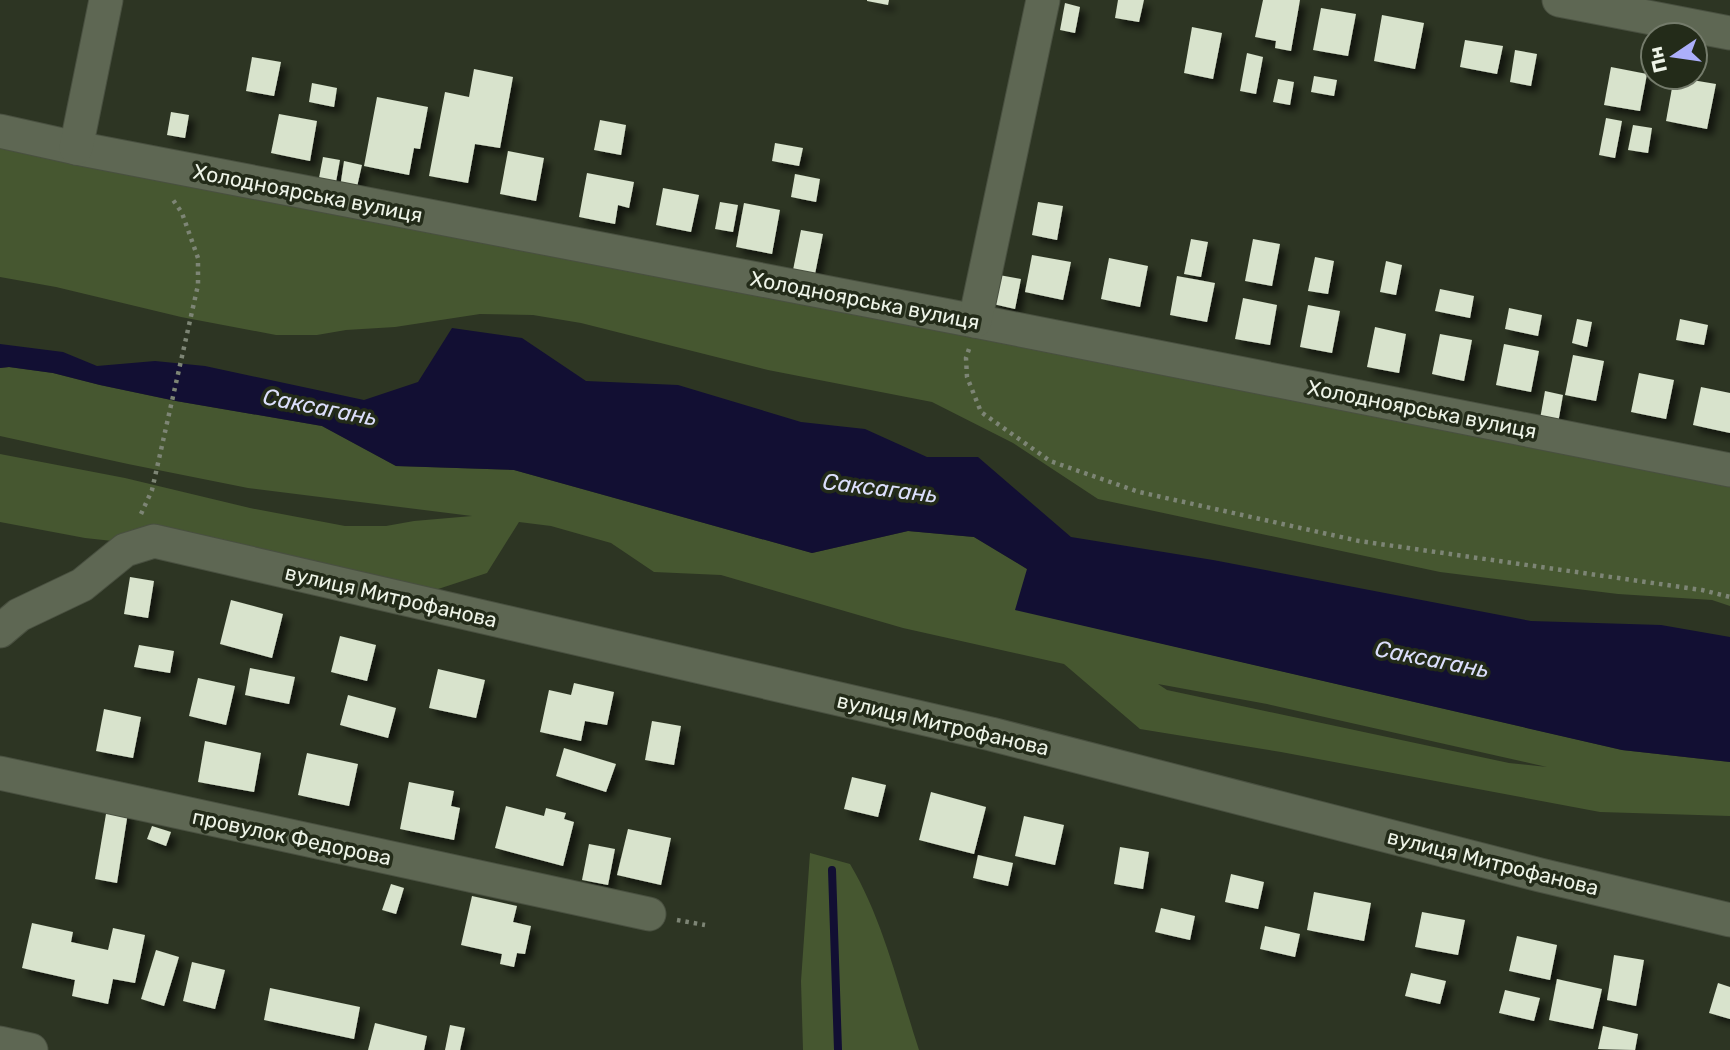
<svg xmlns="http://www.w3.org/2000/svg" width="1730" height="1050" font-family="Rubik,sans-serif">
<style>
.green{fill:#465730;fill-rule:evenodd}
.water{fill:#120f33}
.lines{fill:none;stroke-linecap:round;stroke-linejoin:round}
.stream{stroke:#120f33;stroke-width:8}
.building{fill:#d8e3cc;filter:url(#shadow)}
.minor-casing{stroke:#495040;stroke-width:35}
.path{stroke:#7d8575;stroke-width:4.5;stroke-dasharray:3.5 5;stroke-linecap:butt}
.minor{stroke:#5e6753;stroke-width:33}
.labels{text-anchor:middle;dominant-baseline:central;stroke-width:7;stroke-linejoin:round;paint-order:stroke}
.street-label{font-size:21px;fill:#edf3e7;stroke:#232b19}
.water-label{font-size:23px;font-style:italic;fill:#dbdefb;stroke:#232b19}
</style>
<defs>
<filter id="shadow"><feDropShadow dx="6" dy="6" stdDeviation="3.5" flood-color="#0009"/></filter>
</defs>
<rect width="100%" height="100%" fill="#2d3523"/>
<g class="green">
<path d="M0,131l1730,339v136l-18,-6 -94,-6 -178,-22 -342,-73 -85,-56 -81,-41 -164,-32 -187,-47 -48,-8 -53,-1 -85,13 -49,3 -29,5h-41l-95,-18 -125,-30 -56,-10z"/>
<path d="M9,367l44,6 47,12 76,16 146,25 74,40 118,4 298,83 96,-22 66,6 53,32 21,48 574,133 108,12v54l-130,-4 -319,-60 -141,-23 -76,-65 -161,-36 -182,-53 -67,-3 -43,-29 -60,-17 -32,-4 -32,51 -55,18 -301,-48 -46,-5 -85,-16v-68l125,24 125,30 95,18h41l28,-5 58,-5 -224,-28 -120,-24 -128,-28v-68zM1158,684l109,20 280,63 -38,-4 -342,-73z"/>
<path d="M810,853l40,11c33,55 49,125 69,186h-116l-2,-69z"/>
</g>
<path class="water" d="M452,328l70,10 64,43 92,4 123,37 64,7 62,28h51l93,80 142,23 318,61 130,4 69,12v125l-108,-12 -607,-140 12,-41 -53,-32 -66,-6 -96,22 -298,-83 -118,-4 -74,-40 -146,-25 -76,-16 -47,-12 -44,-6 -9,1v-24l63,8 34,14 58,-5 50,5 159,34 54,-18z"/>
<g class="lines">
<path class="stream" d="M832,870l6,180"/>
</g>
<g class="building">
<path d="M867,0h22l-1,5 -21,-4z"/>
<path d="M1118,0h26l-5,22 -24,-4z"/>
<path d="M1263,0h37l-9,51 -16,-3 1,-7 -21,-4z"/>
<path d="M1065,3l15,4 -5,26 -15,-3z"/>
<path d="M1321,8l35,6 -8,42 -35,-6z"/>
<path d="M1382,15l42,8 -9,46 -41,-8z"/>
<path d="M1192,27l30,6 -9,46 -29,-6z"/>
<path d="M1465,40l38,6 -6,28 -37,-7z"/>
<path d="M1515,50l22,4 -6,32 -21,-4z"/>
<path d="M1247,53l16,4 -7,37 -16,-3z"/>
<path d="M252,57l29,5 -7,34 -28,-5z"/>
<path d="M1611,67l36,7 -7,37 -36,-6z"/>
<path d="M474,69l39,8 -13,71 -25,-4 -7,39 -39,-7 16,-84 24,5z"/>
<path d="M1314,76l23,4 -3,16 -23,-4z"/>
<path d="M1674,77l42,7 -9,45 -41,-8z"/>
<path d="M1278,79l16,3 -4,23 -17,-3z"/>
<path d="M312,83l25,5 -3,19 -25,-5z"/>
<path d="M377,97l51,10 -8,42 -6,-1 -5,27 -45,-9z"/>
<path d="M171,112l18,3 -4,23 -18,-3z"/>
<path d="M279,114l38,7 -7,40 -39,-8z"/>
<path d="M1606,118l16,3 -7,37 -16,-3z"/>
<path d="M600,120l26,5 -5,30 -27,-5z"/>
<path d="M1633,125l19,3 -4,25 -20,-3z"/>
<path d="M775,143l28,5 -4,18 -27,-5z"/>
<path d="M508,151l36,7 -8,43 -36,-7z"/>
<path d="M323,157l17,3 -5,27 -17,-4z"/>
<path d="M344,161l18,4 -6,26 -16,-3z"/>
<path d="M587,173l47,9 -5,26 -11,-3 -3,19 -36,-7z"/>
<path d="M795,174l25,5 -4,23 -25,-5z"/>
<path d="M663,188l36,7 -8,37 -35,-7z"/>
<path d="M720,202l18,3 -5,27 -18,-3z"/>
<path d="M1038,202l25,4 -6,34 -25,-5z"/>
<path d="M744,203l36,7 -8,44 -36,-7z"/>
<path d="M801,230l22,4 -8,40 -22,-4z"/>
<path d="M1191,239l17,3 -7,35 -17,-3z"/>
<path d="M1253,239l27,5 -8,42 -27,-5z"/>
<path d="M1032,255l39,7 -8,38 -38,-8z"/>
<path d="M1315,257l19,4 -6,33 -20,-3z"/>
<path d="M1109,258l39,8 -8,41 -39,-8z"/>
<path d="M1386,261l16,4 -6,30 -16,-3z"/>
<path d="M999,275l22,4 -6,30 -22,-5z"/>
<path d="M1177,276l38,7 -8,39 -37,-7z"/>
<path d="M1440,289l34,7 -4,22 -35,-7z"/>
<path d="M1243,298l34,7 -7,40 -35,-6z"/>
<path d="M1308,305l32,6 -8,42 -32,-6z"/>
<path d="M1509,308l33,7 -4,21 -33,-7z"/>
<path d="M1577,319l15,3 -5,25 -15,-4z"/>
<path d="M1680,319l28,6 -4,20 -28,-5z"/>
<path d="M1375,327l31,7 -7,39 -32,-6z"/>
<path d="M1440,334l32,6 -8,41 -32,-7z"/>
<path d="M1504,344l35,7 -8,41 -35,-7z"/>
<path d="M1573,355l31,6 -8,40 -31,-6z"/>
<path d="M1639,373l35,7 -8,39 -35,-7z"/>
<path d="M1701,387l29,6v40l-37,-8z"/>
<path d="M1545,391l18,4 -5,28 -18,-4z"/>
<path d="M130,577l24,4 -6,37 -24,-4z"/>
<path d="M231,600l52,14 -11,44 -52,-14z"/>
<path d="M340,636l36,9 -9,36 -36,-9z"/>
<path d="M139,645l35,6 -4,22 -36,-6z"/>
<path d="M250,668l45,9 -6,27 -44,-9z"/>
<path d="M438,669l47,11 -9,38 -47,-10z"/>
<path d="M198,678l37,8 -9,39 -37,-9z"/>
<path d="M574,683l40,9 -7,33 -22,-4 -4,20 -41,-9 9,-42 22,5z"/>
<path d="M348,695l48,13 -8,30 -48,-13z"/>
<path d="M104,709l37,8 -8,41 -37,-7z"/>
<path d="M652,721l29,5 -7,39 -29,-5z"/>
<path d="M205,741l56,12 -7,39 -56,-10z"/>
<path d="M564,748l52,16 -10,28 -50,-16z"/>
<path d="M307,753l51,11 -9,42 -51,-11z"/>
<path d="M852,777l34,8 -8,32 -34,-8z"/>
<path d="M409,782l45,9 -3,15 9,2 -6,32 -54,-11z"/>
<path d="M931,792l55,15 -12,47 -55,-14z"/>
<path d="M506,806l38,10 2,-8 20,5 -2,6 10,3 -11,44 -68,-18z"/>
<path d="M107,808l21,4 -11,71 -22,-4z"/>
<path d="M1024,816l40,9 -9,40 -40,-9z"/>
<path d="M152,826l19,6 -5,14 -19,-7z"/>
<path d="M628,829l43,9 -10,47 -44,-10z"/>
<path d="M589,844l26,5 -7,36 -26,-5z"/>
<path d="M1120,847l29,5 -6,37 -29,-5z"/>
<path d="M978,855l35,8 -5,23 -35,-8z"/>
<path d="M1231,874l33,8 -6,27 -33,-7z"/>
<path d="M391,884l13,4 -8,26 -14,-4z"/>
<path d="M1314,892l57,11 -7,38 -57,-11z"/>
<path d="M472,896l45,10 -4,16 18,4 -6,28 -8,-1 -3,14 -14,-3 2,-10 -41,-9z"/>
<path d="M1161,908l34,8 -5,24 -35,-8z"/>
<path d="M1422,912l43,8 -7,35 -43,-8z"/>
<path d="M32,923l41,9 -2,10 37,8 5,-22 32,7 -10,48 -22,-4 -5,25 -36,-8 3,-16 -53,-12z"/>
<path d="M1265,926l35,8 -5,23 -35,-8z"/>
<path d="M1517,936l40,9 -7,35 -41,-9z"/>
<path d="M156,950l23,7 -15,49 -23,-7z"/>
<path d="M1614,955l30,5 -8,46 -29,-6z"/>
<path d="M192,962l33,8 -10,39 -32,-8z"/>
<path d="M1411,973l35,8 -6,23 -35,-8z"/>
<path d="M1557,979l45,10 -9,40 -44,-9z"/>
<path d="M1718,983l12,4v32l-21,-6z"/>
<path d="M270,988l90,19 -6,32 -90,-19z"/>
<path d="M1505,990l35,8 -6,23 -35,-8z"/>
<path d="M375,1023l52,13 -3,14h-56z"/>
<path d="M450,1025l15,3 -5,22h-15z"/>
<path d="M1603,1026l35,8 -3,16 -37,-1z"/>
</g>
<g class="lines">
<g class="minor-casing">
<g id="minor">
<path d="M1559,0l171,33"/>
<path d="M0,131l76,17 899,173 755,149"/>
<path d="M76,148l30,-148"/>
<path d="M975,321l68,-321"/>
<path d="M0,631l19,-16 63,-30 43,-35 29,-9 837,193 549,141 190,45"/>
<path d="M0,773l649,141"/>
<path d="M0,1043l31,7"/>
</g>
</g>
<g class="path">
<path d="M969,349l-3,9 1,19 14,35 69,49 89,31 220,49 343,49 28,7"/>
<path d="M141,514l11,-24 46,-205v-27l-16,-45 -11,-16"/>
<path d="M677,920l28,5"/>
</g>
<use href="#minor" class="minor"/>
</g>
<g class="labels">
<g class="street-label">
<text transform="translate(308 193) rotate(11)">Холодноярська вулиця</text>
<text transform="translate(865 300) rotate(11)">Холодноярська вулиця</text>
<text transform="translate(1422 409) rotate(11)">Холодноярська вулиця</text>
<text transform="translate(391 596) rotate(13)">вулиця Митрофанова</text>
<text transform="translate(943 724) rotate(13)">вулиця Митрофанова</text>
<text transform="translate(292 837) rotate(12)">провулок Федорова</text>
<text transform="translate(1493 862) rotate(14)">вулиця Митрофанова</text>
</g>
<g class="water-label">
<text transform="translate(320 407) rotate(11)">Саксагань</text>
<text transform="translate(880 488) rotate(7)">Саксагань</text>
<text transform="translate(1432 659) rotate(11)">Саксагань</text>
</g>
</g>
<g transform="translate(1674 56) rotate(257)"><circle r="33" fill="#232b19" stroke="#747b6b" stroke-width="2"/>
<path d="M0-5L12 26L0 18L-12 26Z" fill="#acaffb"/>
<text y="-10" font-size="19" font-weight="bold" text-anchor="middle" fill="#edf3e7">Пн</text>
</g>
</svg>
